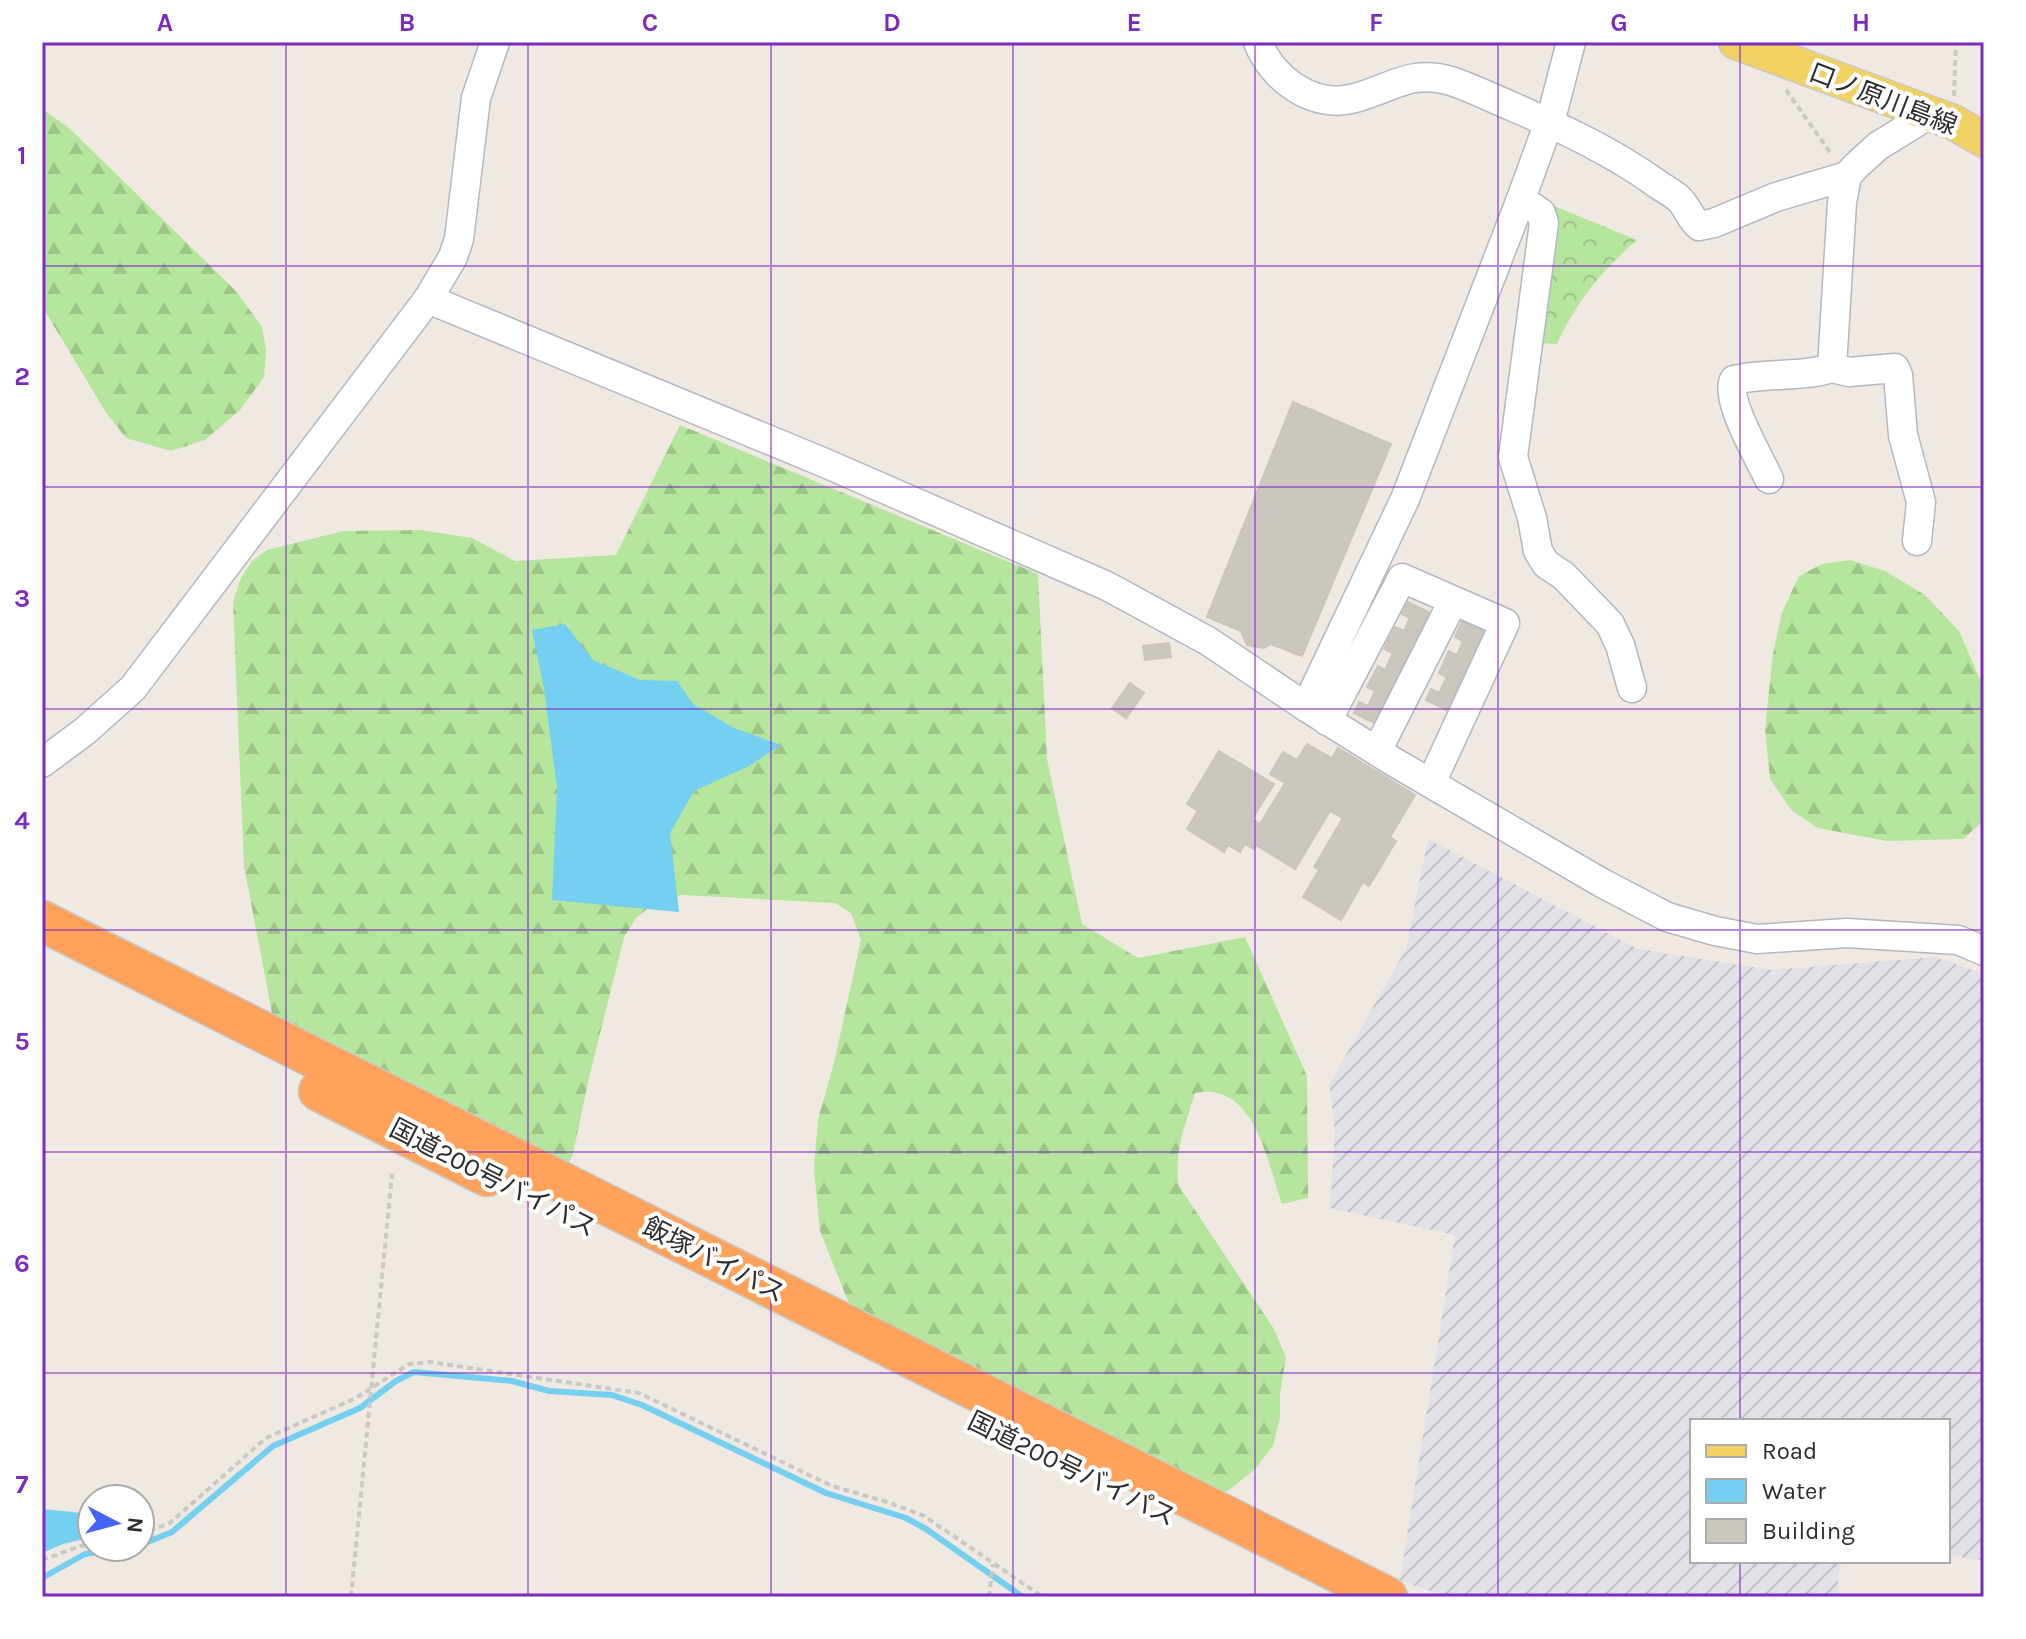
<svg xmlns="http://www.w3.org/2000/svg" width="2026" height="1639" font-family="Karla,'Noto Sans JP',sans-serif">
<style>
.industrial{fill:url(#industrial-furrows)}
.forest{fill:url(#forest-firs)}
.park{fill:url(#park-crowns)}
.water{fill:#75cff0}
.lines{fill:none;stroke-linecap:round;stroke-linejoin:round}
.stream{stroke:#75cff0;stroke-width:6}
.building{fill:#cbc7bf;stroke:#cbc5ba;stroke-width:2}
.minor-casing{stroke:#b4b7c1;stroke-width:31}
.major-casing{stroke:#c9c9c9;stroke-width:37}
.highway-casing{stroke:#c9c9c9;stroke-width:43}
.path{stroke:#c9c9c9;stroke-width:4;stroke-dasharray:6 4;stroke-linecap:butt}
.minor{stroke:#fff;stroke-width:28}
.major{stroke:#f2d163;stroke-width:34}
.highway{stroke:#ffa35c;stroke-width:40}
.grid{fill:none;stroke:#7b2cbf;stroke-width:2;stroke-opacity:0.55}
.labels{text-anchor:middle;dominant-baseline:central;stroke-width:8;stroke-linejoin:round;paint-order:stroke}
.street-label{font-size:26px;fill:#2e2e2e;stroke:#fff}
.neatline{fill:none;stroke:#7b2cbf;stroke-width:3}
.grid-label{font-size:26px;text-anchor:middle;font-weight:bold;fill:#7b2cbf}
</style>
<defs>
<pattern id="industrial-furrows" width="10" height="10" patternUnits="userSpaceOnUse" patternTransform="scale(2)"><rect width="10" height="10" fill="#e3e1e8"/><path d="M-1 1l2-2M0 10L10 0M9 11l2-2" fill="none" stroke="#c3c1c7"/></pattern>
<pattern id="forest-firs" width="22" height="20" patternUnits="userSpaceOnUse" patternTransform="scale(2)"><rect width="22" height="20" fill="#b6e59e"/><path d="M5 1l3.5 6h-7zM16 11l3.5 6h-7z" fill="#9dc588"/></pattern>
<pattern id="park-crowns" width="20" height="18" patternUnits="userSpaceOnUse" patternTransform="scale(2)"><rect width="20" height="18" fill="#b6e59e"/><path d="M2 6a3 3 0 1 1 6 0M12 15a3 3 0 1 1 6 0" fill="none" stroke="#9dc588"/></pattern>
</defs>
<rect width="100%" height="100%" fill="#efe9e1"/>
<path class="industrial" d="M1428,839l210,110 134,21 164,-13 48,17v587l-36,-6v-134h-256v140h149l-5,36h-390l-46,-17 55,-345 -125,-27 5,-78 -6,-45 77,-136z"/>
<g class="forest">
<path d="M42,109l27,19 167,163 26,36 4,23 -2,27 -24,33 -35,30 -34,11 -45,-13 -21,-27 -63,-105z"/>
<path d="M680,425l358,149 9,185 35,165 56,34 107,-21 62,139 1,122 -26,6c-15,-42 -27,-123 -87,-111 -9,30 -22,61 -16,93l95,143 12,29 -6,35v24l-7,29 -18,23 -27,22 -35,12 -334,-174 -39,-98 -6,-62 4,-50 16,-56 27,-123 -10,-27 -16,-10 -153,-8 -31,11 -15,12 -12,19 -36,145 -15,72 -15,32 -282,-152 -32,-168 -11,-264 8,-24 11,-17 15,-11 76,-19 77,-1 52,8 43,23 101,-6z"/>
<path d="M1850,560l35,11 40,24 34,36 25,58v131l-21,19 -76,2 -69,-13 -26,-17 -22,-32 -5,-50 8,-75 9,-42 17,-36 23,-12z"/>
</g>
<path class="park" d="M1554,206l83,34c-36,31 -60,61 -80,104l-21,-1z"/>
<g class="water">
<path d="M565,624l28,36 47,20 37,1 16,23 41,24 47,17 -32,21 -55,25 -24,42 9,79 -127,-12 5,-113 -13,-98 -12,-59z"/>
<path d="M42,1509l50,5v16l-3,1v7l-26,6 -21,9z"/>
</g>
<g class="lines">
<g class="stream">
<path d="M140,1545l32,-13 101,-86 87,-38 36,-27 18,-9 98,9 37,10 63,4 30,10 184,88 80,25 20,11 97,68"/>
<path d="M42,1578l43,-24 45,-7"/>
</g>
</g>
<g class="building">
<path d="M1293,402l98,42 -89,212 -32,-12 -6,4 -17,-3 -6,-14 -34,-14z"/>
<path d="M1408,602l22,11 -54,111 -22,-11 5,-11 9,4 7,-15 -8,-4 11,-21 7,4 8,-17 -9,-4 11,-22 9,4 6,-13 -8,-4z"/>
<path d="M1462,621l24,12 -38,78 -22,-11 5,-11 8,4 8,-16 -8,-4 10,-22 8,4 6,-14 -8,-4z"/>
<path d="M1169,643l2,14 -26,3 -2,-14z"/>
<path d="M1130,683l14,10 -18,25 -14,-10z"/>
<path d="M1307,744l25,14 6,-10 77,47 -25,42 6,4 -27,45 -6,-4 -22,38 -38,-23 16,-27 -5,-3 29,-49 -13,-7 -35,58 -39,-24 -2,4 -9,-5 -5,8 -12,-7 -4,7 -37,-23 11,-18 -11,-7 32,-53 55,33 -22,35 8,5 25,-41 -15,-9 13,-22 14,8z"/>
</g>
<g class="lines">
<g class="minor-casing">
<g id="minor">
<path d="M1258,42c14,37 56,68 97,56 38,-10 56,-30 99,-16 20,7 38,16 57,24 51,22 100,45 145,77 8,6 19,11 25,18 7,8 10,18 18,25l15,-3 62,-26 71,-21"/>
<path d="M1521,199l20,14 3,10 -31,234 19,61 6,33 8,13 18,12 46,48 10,21 12,43"/>
<path d="M428,299l397,164 282,123 101,55 98,66 88,55 208,121 65,34 48,14 42,8 90,-6 111,7 26,11"/>
<path d="M1769,479c-9,-20 -45,-80 -35,-99 32,-8 65,-2 98,-12"/>
<path d="M1917,541l4,-39 -18,-67 -5,-60 -3,-7 -46,4 -17,-4 10,-166 5,-26 9,-10 22,-20 52,-32"/>
<path d="M1306,707l99,-208 116,-300 32,-88 18,-69"/>
<path d="M1327,721l75,-143 103,45 -74,160"/>
<path d="M1377,751l76,-150"/>
<path d="M42,763l43,-32 48,-43 295,-389 25,-42 6,-18 17,-141 19,-56"/>
</g>
</g>
<g class="major-casing">
<path id="major" d="M1736,42l217,80 31,18"/>
</g>
<g class="highway-casing">
<g id="highway">
<path d="M42,921l1345,676"/>
<path d="M319,1091l168,85"/>
</g>
</g>
<g class="path">
<path d="M1786,90l46,65"/>
<path d="M1954,96l2,-54"/>
<path d="M140,1534l30,-11 96,-85 90,-40 53,-34 21,-2 209,31 193,93 55,16 37,14 119,81"/>
<path d="M42,1560l50,-18"/>
<path d="M351,1597l41,-423"/>
<path d="M989,1597l4,-33"/>
</g>
<use href="#minor" class="minor"/>
<use href="#major" class="major"/>
<use href="#highway" class="highway"/>
</g>
<path class="grid" d="M286,42v1555M528,42v1555M771,42v1555M1013,42v1555M1255,42v1555M1498,42v1555M1740,42v1379M42,266h1942M42,487h1942M42,709h1942M42,930h1942M42,1152h1942M42,1373h1942M1740,1561v36"/>
<g class="labels">
<g class="street-label">
<text transform="translate(1883 99) rotate(21)">口ノ原川島線</text>
<text transform="translate(493 1178) rotate(27)">国道200号バイパス</text>
<text transform="translate(714 1260) rotate(27)">飯塚バイパス</text>
<text transform="translate(1072 1469) rotate(26)">国道200号バイパス</text>
</g>
</g>
<rect width="2026" height="1639" fill="none" stroke="#ffffff" stroke-width="88"/>
<rect x="1690" y="1419" width="260" height="144" fill="#ffffff" stroke="#ababab" stroke-width="2"/>
<rect x="1706" y="1445" width="40" height="12" fill="#f2d163" stroke="#ababab" stroke-width="2"/>
<text x="1762" y="1459" font-size="24" fill="#2e2e2e">Road</text>
<rect x="1706" y="1479" width="40" height="24" fill="#75cff0" stroke="#ababab" stroke-width="2"/>
<text x="1762" y="1499" font-size="24" fill="#2e2e2e">Water</text>
<rect x="1706" y="1519" width="40" height="24" fill="#cbc7bf" stroke="#ababab" stroke-width="2"/>
<text x="1762" y="1539" font-size="24" fill="#2e2e2e">Building</text>
<g transform="translate(116 1523) rotate(96)"><circle r="38" fill="#ffffff" stroke="#ababab" stroke-width="2"/>
<path d="M0-6L14 30L0 20L-14 30Z" fill="#4264fb"/>
<text y="-12" font-size="22" font-weight="bold" text-anchor="middle" fill="#2e2e2e">N</text>
</g>
<rect x="44" y="44" width="1938" height="1551" class="neatline"/>
<g class="grid-label">
<text x="165" y="31">A</text>
<text x="407" y="31">B</text>
<text x="650" y="31">C</text>
<text x="892" y="31">D</text>
<text x="1134" y="31">E</text>
<text x="1376" y="31">F</text>
<text x="1619" y="31">G</text>
<text x="1861" y="31">H</text>
<text x="22" y="164">1</text>
<text x="22" y="385">2</text>
<text x="22" y="607">3</text>
<text x="22" y="829">4</text>
<text x="22" y="1050">5</text>
<text x="22" y="1272">6</text>
<text x="22" y="1493">7</text>
</g>
</svg>
